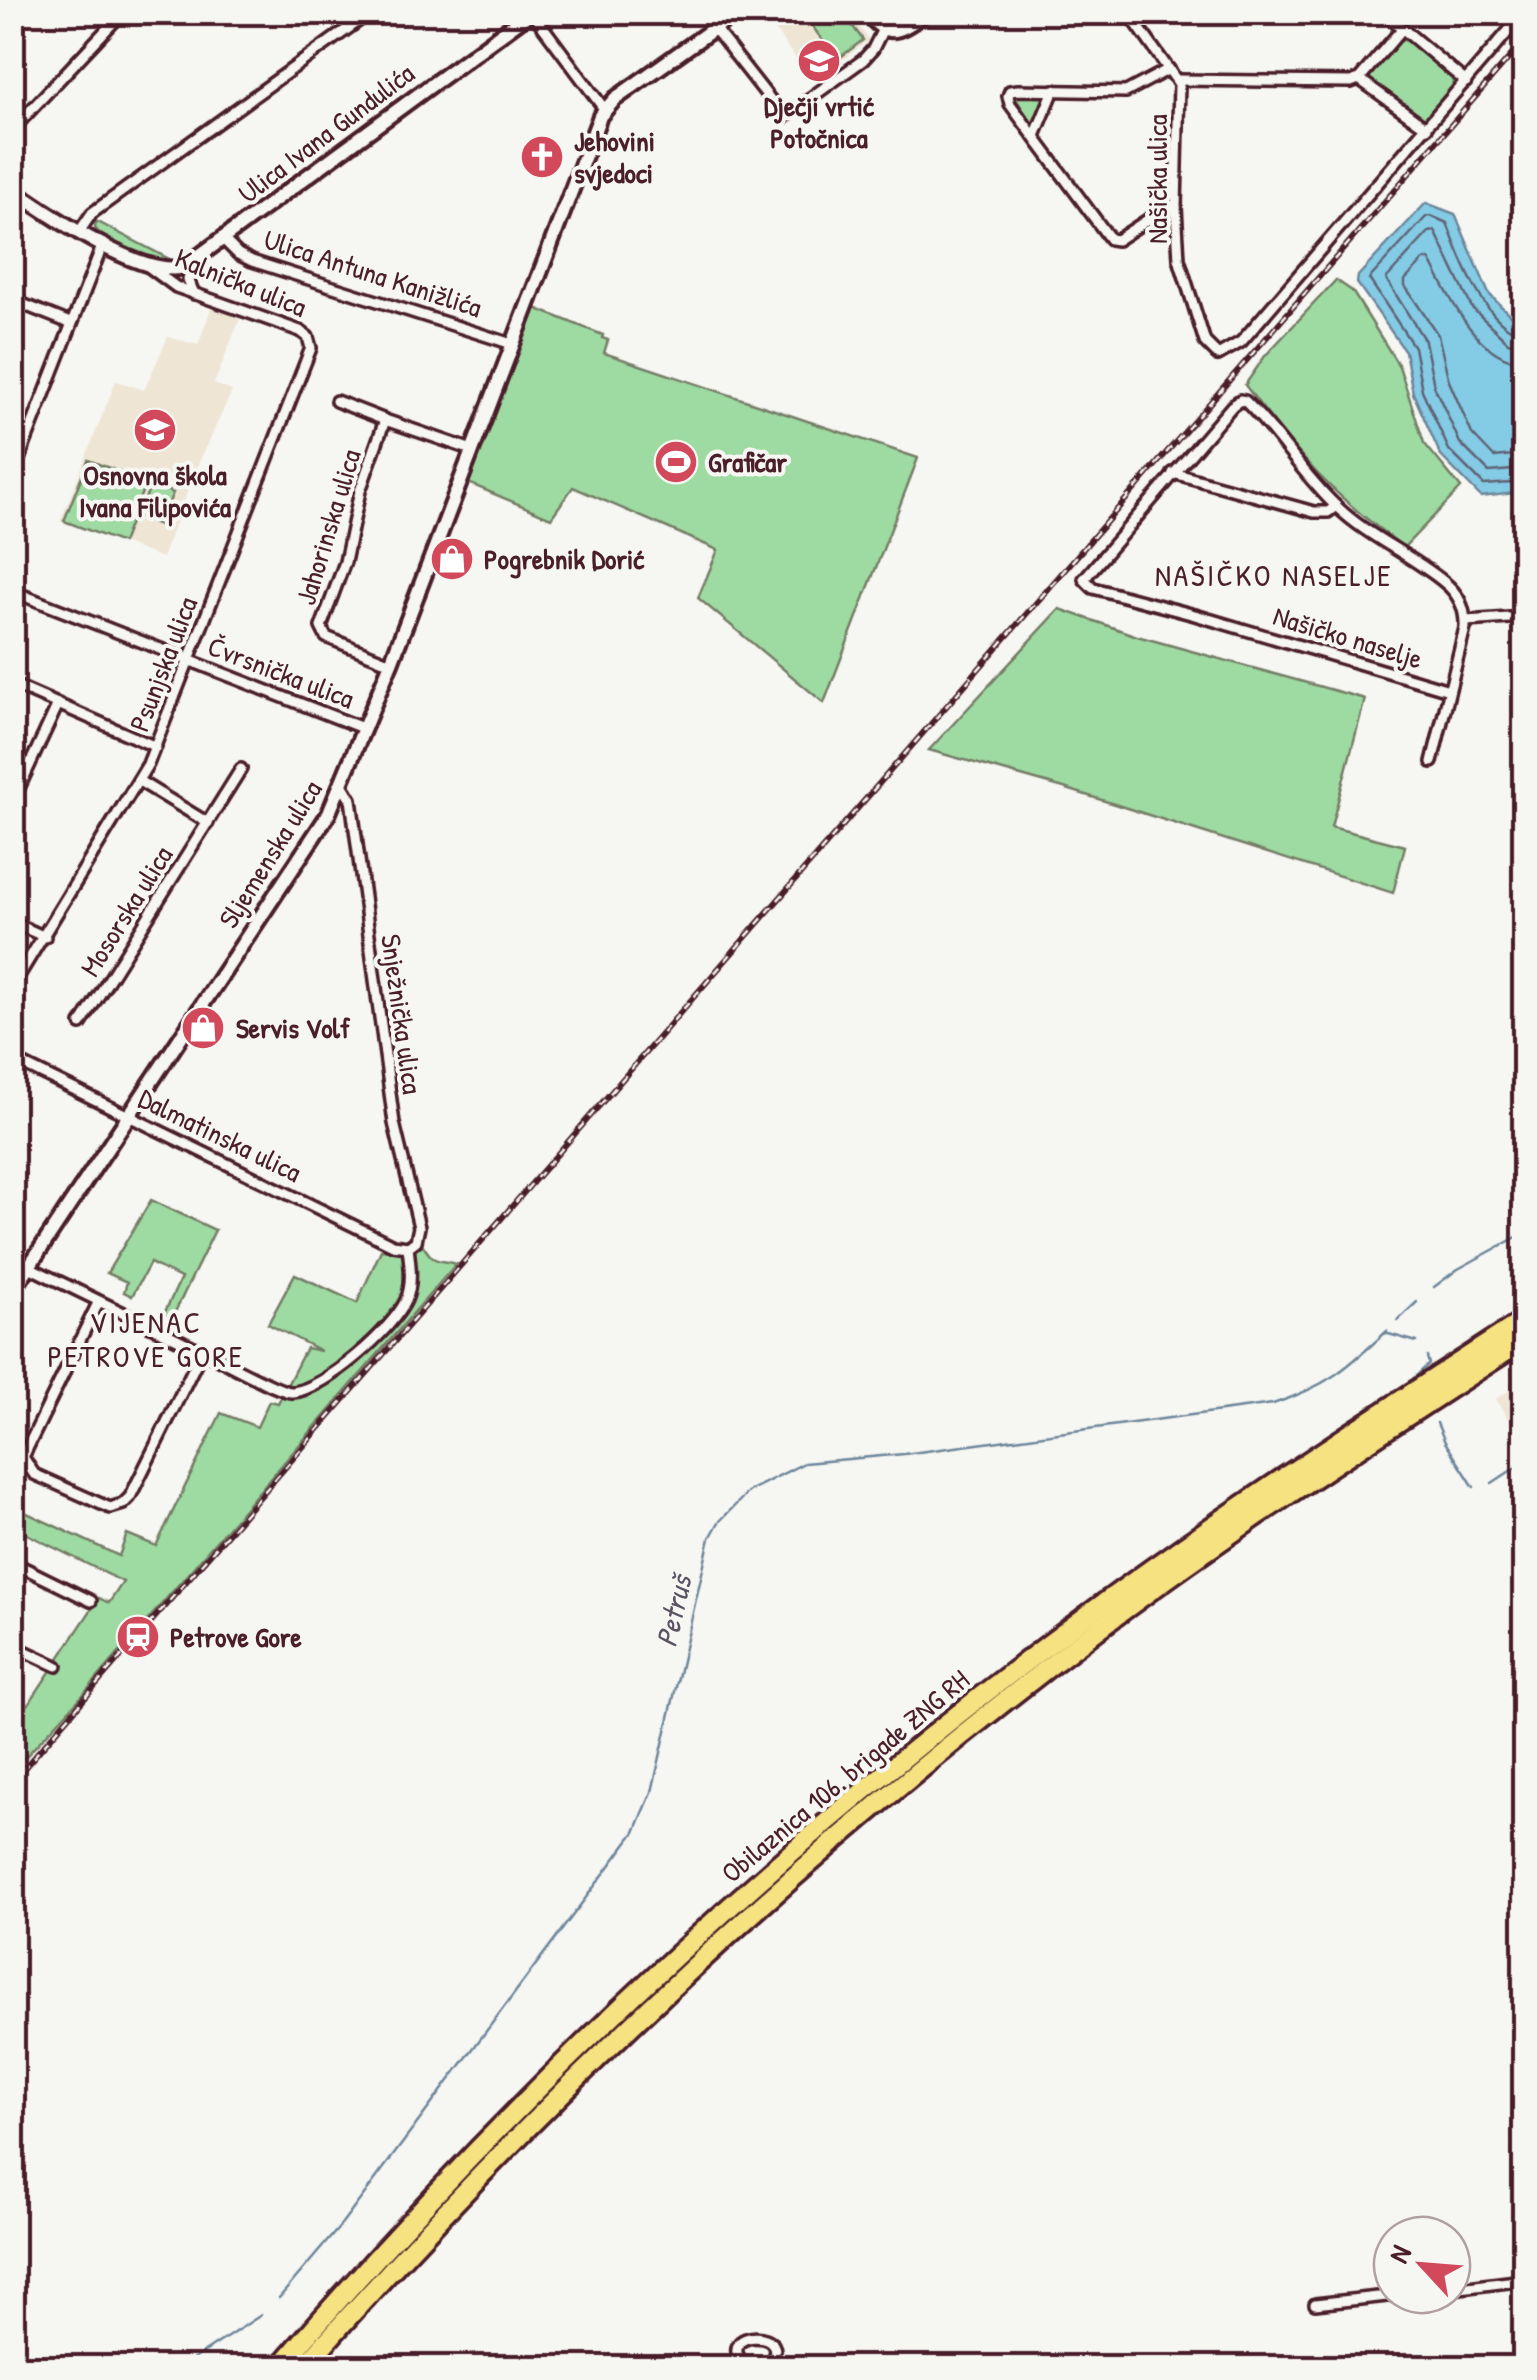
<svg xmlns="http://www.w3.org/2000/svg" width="1537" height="2380" font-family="'Patrick Hand',sans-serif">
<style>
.built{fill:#eee5d4}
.green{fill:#9edba2;stroke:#747d66;stroke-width:2.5}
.water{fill:#84cbe5;stroke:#6d869b;stroke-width:2.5}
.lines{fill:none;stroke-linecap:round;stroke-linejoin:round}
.shore{stroke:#616475;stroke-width:2.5}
.stream{stroke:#6d869b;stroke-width:2.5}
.street-casing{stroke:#4a1f2b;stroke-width:16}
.secondary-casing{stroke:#4a1f2b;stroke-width:20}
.highway-casing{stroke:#4a1f2b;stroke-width:25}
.street{stroke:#f6f6f2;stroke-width:9}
.secondary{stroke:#f6f6f2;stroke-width:12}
.highway{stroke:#f7e281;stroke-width:18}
.rail-casing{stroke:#4a1f2b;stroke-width:6}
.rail{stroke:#f6f6f2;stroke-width:2.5;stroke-dasharray:8;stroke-linecap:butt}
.labels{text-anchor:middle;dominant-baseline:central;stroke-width:8;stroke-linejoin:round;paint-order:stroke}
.poi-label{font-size:28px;font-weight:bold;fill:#4a1f2b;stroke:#f6f6f2;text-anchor:start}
.street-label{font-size:28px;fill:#4a1f2b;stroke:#f6f6f2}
.neighbourhood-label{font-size:30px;letter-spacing:2.5px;fill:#4a1f2b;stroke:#f6f6f2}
.water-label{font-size:30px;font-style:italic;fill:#5b5363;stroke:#f6f6f2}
</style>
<rect width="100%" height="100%" fill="#f6f6f2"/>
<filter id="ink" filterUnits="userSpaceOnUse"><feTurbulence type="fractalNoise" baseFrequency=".01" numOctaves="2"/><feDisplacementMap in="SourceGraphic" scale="20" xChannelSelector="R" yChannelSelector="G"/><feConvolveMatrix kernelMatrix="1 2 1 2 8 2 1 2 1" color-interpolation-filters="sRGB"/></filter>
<g filter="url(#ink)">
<g class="built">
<path d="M767,12l82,1 20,27 -56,42 -49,-67z"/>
<path d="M212,306l29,10 -27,68 18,7 -36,78 -34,89 -101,-38 55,-139 28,9 24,-53 30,8z"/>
<path d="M1524,1381v63l-28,-45z"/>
</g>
<g class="green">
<path d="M803,13h40l20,27 -50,38 -8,-11 25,-16z"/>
<path d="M1406,40c16,9 56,30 45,53 -5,9 -15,17 -22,25l-15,-2 -48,-32 3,-8 30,-35z"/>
<path d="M1048,93l-14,35 -19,-31z"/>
<path d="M96,221l75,39 1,3c-19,-1 -67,-20 -77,-35z"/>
<path d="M1336,280l16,11 47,75 25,77 37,45 -57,59c-71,-50 -108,-93 -159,-162l20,-29z"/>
<path d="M535,308l68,27 -1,3 6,2 -4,13 314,105 -94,245 -126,-105 20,-48 -145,-63 -22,31 -85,-36z"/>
<path d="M88,460l58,22 -24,61 -58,-22z"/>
<path d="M151,484l22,9 -14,32 -21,-9z"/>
<path d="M1060,609l77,27 228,63 -34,128 74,19 -12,47 -329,-105 -135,-38z"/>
<path d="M151,1200l64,30 -43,88 -8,-4 17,-36 -31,-15 -18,33 -8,-4 3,-10 -20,-9z"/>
<path d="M422,1244c14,22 14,14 34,20l-374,432 -66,71 -3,-1v-67l15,6 71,-107 10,5 14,-21 -110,-55 -1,-21 107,50 8,-22 29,12 65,-133 36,14 12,-26 9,2 28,-55 15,3 -53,-27 27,-50 62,29 24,-53 31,4z"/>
</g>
<path class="water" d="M1426,203l29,11 34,80 35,35v163l-43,5 -40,-41 -28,-63 -8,-42 -48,-68 1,-7z"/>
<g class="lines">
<g class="shore">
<path d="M1524,334c-38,-5 -65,-79 -77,-111l-16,-7 -5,1 -57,62 45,68 8,43 27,60 35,35 40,-3"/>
<path d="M1524,347l-16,-5 -36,-34 -37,-77 -6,1 -43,47 39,62 9,45 26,57 29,29 35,-3"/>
<path d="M1524,362c-47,-2 -75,-66 -94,-102h-6l-19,20v6l33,49 11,46 23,53 22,23 30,-3"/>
</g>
<g class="stream">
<path d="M1434,1287l24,-18 66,-36"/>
<path d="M1397,1321l20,-19"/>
<path d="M1385,1333l32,9"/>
<path d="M1415,1382l-1,-4 15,-14 -2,-7"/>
<path d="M1437,1423l8,19 29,45"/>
<path d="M1492,1483l32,-21"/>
<path d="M279,2298l63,-74 293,-392 17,-40 58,-254 9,-16 30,-31 55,-28 100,-9 369,-50c54,-18 73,-35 114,-73"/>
<path d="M180,2368l81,-53"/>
</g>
<g class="street-casing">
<g id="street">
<path d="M532,12l73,98"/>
<path d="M1128,12l51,72 -3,123 3,52 26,83 13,13 23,-13 283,-329"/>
<path d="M1383,12l83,70"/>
<path d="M714,28l70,89 79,-57 10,-11 10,-20"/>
<path d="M1169,69l-43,23 -108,-2 -8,1 -2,5 2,8 100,135 7,1 44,-29 15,-4"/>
<path d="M1359,79l68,49"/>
<path d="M1359,79l43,-50"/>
<path d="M1178,80l173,2 8,-3"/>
<path d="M12,130l111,-118"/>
<path d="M1035,136l19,-46"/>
<path d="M79,232l13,-19 279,-201"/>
<path d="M224,240l14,14 14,7 260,83"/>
<path d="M193,264l-5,15 6,15"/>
<path d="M12,300l58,23"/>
<path d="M336,401l49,19"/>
<path d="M1173,473l141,39h14l8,-6"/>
<path d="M12,477l91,-233"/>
<path d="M12,591l353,138"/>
<path d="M1466,621l58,-4"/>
<path d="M391,663l-65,-26 -5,-10 24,-65 15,-71 25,-71 87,30"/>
<path d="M12,684l144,63"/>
<path d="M1432,762l33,-134c1,-19 -6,-34 -21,-46 -34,-28 -76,-45 -108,-76 -34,-32 -58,-73 -91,-105l-5,-1 -8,6 -148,173 9,9 102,27 254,75"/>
<path d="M139,781l69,42"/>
<path d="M342,784l9,15 43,324 25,104 -3,14 -8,6"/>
<path d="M12,803l46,-99"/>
<path d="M12,922l33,15"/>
<path d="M12,987l136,-223 163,-416 -3,-11 -8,-6 -124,-44 -31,-23"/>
<path d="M81,1024l160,-255"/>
<path d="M12,1059l381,186 15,2"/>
<path d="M29,1267c58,28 115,56 173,84l-72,146 -7,7 -13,4 -76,-34 -11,-17 76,-156"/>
<path d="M202,1351c16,7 79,43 91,41 32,-3 100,-63 113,-92 7,-16 4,-36 2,-53"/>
<path d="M12,1562l79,39"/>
<path d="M12,1645l45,21"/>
<path d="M1452,2289l72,-9"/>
<path d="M1315,2304l81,-9"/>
<path d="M747,2368c-41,-41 58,-41 18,0"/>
</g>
</g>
<g class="secondary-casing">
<g id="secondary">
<path d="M867,12c21,30 35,18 59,0"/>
<path d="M12,189c36,25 130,90 172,78l347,-255"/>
<path d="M12,1292l316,-477 63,-152 209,-547 15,-17 122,-87"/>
</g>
</g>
<g class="highway-casing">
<g id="highway">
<path d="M279,2368c240,-280 514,-535 810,-754 141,-104 289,-199 435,-294"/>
<path d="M303,2368c242,-275 509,-524 802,-744 135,-101 278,-192 419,-284"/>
</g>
</g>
<use href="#street" class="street"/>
<use href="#secondary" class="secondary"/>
<use href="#highway" class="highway"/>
<g class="rail-casing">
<path id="rail" d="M12,1782l1512,-1741"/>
</g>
<use href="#rail" class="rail"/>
</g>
</g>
<defs>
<g id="school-disc" transform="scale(2.25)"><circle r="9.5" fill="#d1495b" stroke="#f6f6f2"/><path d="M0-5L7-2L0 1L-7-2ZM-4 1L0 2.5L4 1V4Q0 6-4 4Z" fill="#fff"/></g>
<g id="church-disc" transform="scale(2.25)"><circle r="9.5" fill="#d1495b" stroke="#f6f6f2"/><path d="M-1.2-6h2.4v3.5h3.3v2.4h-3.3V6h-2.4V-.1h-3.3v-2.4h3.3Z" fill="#fff"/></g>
<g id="stadium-disc" transform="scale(2.25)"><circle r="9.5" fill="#d1495b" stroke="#f6f6f2"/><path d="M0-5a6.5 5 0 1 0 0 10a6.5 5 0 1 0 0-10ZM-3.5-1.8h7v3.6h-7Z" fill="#fff"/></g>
<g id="shop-disc" transform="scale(2.25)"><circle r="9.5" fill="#d1495b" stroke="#f6f6f2"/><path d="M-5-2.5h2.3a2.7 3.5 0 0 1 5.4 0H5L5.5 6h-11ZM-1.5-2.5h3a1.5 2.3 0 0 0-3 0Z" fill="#fff"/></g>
<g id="station-disc" transform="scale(2.25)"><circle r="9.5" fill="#d1495b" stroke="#f6f6f2"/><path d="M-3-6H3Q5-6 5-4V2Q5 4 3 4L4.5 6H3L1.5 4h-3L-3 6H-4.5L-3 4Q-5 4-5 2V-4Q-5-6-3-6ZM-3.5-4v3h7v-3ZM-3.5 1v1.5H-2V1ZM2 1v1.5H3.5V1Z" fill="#fff"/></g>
</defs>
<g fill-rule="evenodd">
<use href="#school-disc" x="819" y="61"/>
<use href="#church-disc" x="542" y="157"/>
<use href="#school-disc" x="155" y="430"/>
<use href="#stadium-disc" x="676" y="462"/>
<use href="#shop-disc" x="452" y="559"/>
<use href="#shop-disc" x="203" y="1028"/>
<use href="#station-disc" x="138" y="1637"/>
</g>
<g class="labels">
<g class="poi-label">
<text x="819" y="106" text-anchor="middle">Dječji vrtić<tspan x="819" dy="32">Potočnica</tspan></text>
<text x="574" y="141">Jehovini<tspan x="574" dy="32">svjedoci</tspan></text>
<text x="708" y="462">Grafičar</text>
<text x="155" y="475" text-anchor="middle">Osnovna škola<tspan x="155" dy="32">Ivana Filipovića</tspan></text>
<text x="484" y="559">Pogrebnik Dorić</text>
<text x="236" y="1028">Servis Volf</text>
<text x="170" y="1637">Petrove Gore</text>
</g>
<g class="street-label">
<text transform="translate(326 133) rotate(-37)">Ulica Ivana Gundulića</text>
<text transform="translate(1157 179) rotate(-90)">Našička ulica</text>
<text transform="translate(373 273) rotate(18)">Ulica Antuna Kanižlića</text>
<text transform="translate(241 282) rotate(22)">Kalnička ulica</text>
<text transform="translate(328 527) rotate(-73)">Jahorinska ulica</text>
<text transform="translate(1348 637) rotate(17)">Našičko naselje</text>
<text transform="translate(163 664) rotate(-69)">Psunjska ulica</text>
<text transform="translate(281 672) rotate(21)">Čvrsnička ulica</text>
<text transform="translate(270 854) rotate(-58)">Sljemenska ulica</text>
<text transform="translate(126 911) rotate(-58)">Mosorska ulica</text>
<text transform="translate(402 1014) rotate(82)">Snježnička ulica</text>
<text transform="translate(220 1135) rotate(26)">Dalmatinska ulica</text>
<text transform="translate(845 1776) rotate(-40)">Obilaznica 106. brigade ZNG RH</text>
</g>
<g class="neighbourhood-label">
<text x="1274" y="575">NAŠIČKO NASELJE</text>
<text x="146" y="1322">VIJENAC<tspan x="146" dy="34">PETROVE GORE</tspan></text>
</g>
<g class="water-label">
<text transform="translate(673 1611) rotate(-77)">Petruš</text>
</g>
</g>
<rect width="1537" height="2380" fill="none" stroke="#f6f6f2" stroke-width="50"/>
<rect x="25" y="25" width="1487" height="2330" fill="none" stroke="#4a1f2b" stroke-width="4" filter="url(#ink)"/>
<g transform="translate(1422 2265) rotate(296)"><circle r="48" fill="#f6f6f2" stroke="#b1a0a2" stroke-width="2.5"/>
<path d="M0-8L18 38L0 25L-18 38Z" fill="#d1495b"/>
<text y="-15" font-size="28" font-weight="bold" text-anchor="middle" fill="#4a1f2b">N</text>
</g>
</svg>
